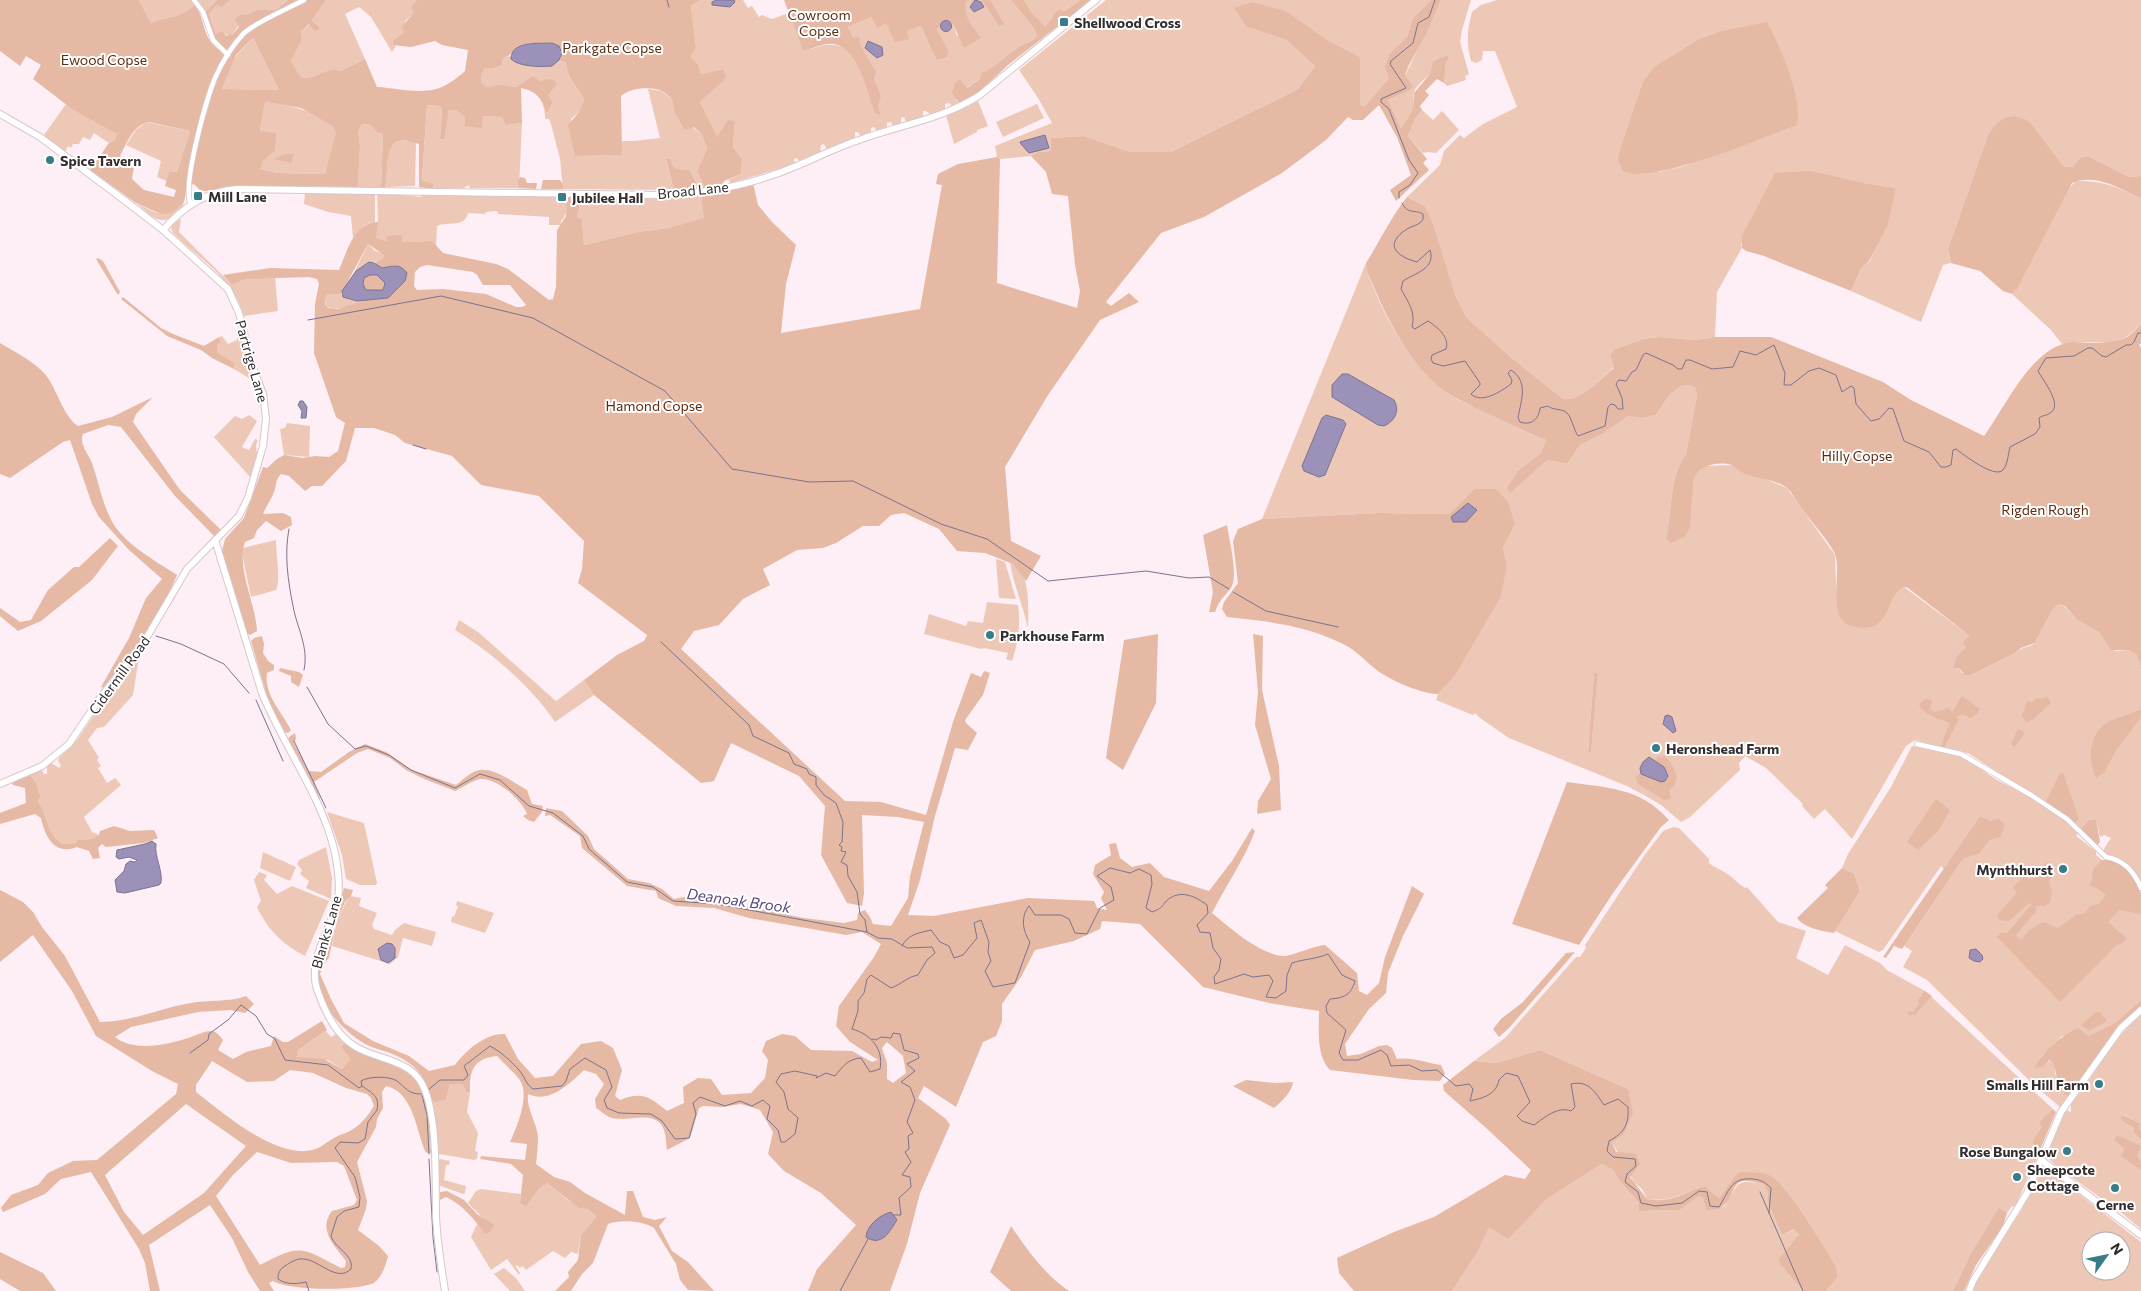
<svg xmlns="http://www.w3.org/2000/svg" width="2141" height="1291" font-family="Commissioner,sans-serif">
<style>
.green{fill:#eec8b6;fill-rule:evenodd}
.forest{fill:#e5b9a4;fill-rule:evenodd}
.water{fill:#9b91b9;stroke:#7c7390;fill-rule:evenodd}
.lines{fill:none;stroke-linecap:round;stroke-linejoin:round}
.stream{stroke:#7c7390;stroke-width:1}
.street-casing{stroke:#d7c7cd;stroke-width:6}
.secondary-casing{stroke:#d7c7cd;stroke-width:8}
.street{stroke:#fff;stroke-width:4.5}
.secondary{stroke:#fff;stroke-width:6}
.poi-dot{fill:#387c8a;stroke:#fff;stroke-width:2}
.labels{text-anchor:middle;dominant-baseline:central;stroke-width:4;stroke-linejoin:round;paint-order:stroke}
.park-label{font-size:14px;fill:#602b0c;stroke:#fff}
.poi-label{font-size:14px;font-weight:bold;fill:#332d30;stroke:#fff;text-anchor:start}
.street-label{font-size:14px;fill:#332d30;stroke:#fff}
.water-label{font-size:15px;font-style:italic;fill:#59497f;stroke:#fff}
</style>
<rect width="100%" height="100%" fill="#fdeff5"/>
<g class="green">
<path d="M139,0h53l3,4c-13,14 -27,12 -44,19z"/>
<path d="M197,0h20l-12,12z"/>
<path d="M229,0h59l-13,10h-18l-11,5 -14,20 -16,-1 -7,-20 8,-9z"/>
<path d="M326,0h91l-6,7 4,6 -10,8v11l-12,13 3,1 -4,6 -21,-35 -12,-10 -14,7 20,45 -25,12c-13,-4 -25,10 -39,6l-10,-16 11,-21 -1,-8 9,-8 9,3 -7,-7z"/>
<path d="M701,0h42l5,8 4,-2 7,11 3,-2 10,4 17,-6 12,31 10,5c14,-5 21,-6 35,-1l7,-9 -5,-12 24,-10 35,14 14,-5 17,34 3,-22 -4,-9 5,-8 11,3 4,12 11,-16 -4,-12 2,-6 4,-2h41l22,27 4,9c-6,7 -13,7 -20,12 -12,9 -22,19 -36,25l-1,6 -14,9 -5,-8 -5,20 3,3 -7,3 -3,-3 -4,1v5l-15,5 -4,-3h-3v6l-17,5 -2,-5 -3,1v6l-8,2 -2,-4 -4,1v5l-10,3 -3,-4 -3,1v5l-10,4 -3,-5h-3v7l-28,11 -3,-6 -3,1 -1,8 -20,9 -3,-4 -3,1 1,5 -64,19 -3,-3 13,-6 1,-15 -9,-12 2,-26 -18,17 -17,-36 25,-25 -3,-8 -21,5 -3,-10 -9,-7 7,-10 -5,-41z"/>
<path d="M1024,0h56l-15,11 -6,-2c-7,5 -7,12 -14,17l-13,-13z"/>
<path d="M1106,0h325l-18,18 -6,19 -17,16 -1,25 -25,29 -4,-1v-49l-34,-18 -79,-12 39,13 29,26 -17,23 -127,63h-41l-46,-16 -33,2v13l-13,1 -7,4 -31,3 -3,-2 -2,-11 57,-23 -14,-25 -19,-28z"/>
<path d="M1441,0h30l-9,30 -2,12 9,32 -4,2 1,4 -19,6 -3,-3 2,-21c-8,6 -29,21 -32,30 -1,4 0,9 0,12 0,10 -7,17 -13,24l-13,-28 23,-10 2,-4 -8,-10z"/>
<path d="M1497,0h644v176l-12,1 -41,-21 -8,2 -8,9 -9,-1 -48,-50c-14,0 -20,8 -27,19l-40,114 3,14 -8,2 -22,57 -70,-31 10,-22 9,-8 26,-73 -32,-5 -123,61 1,4 -25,44 -2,45 -20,3 -35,-3 -17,2 -28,10 -5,5 4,13c-14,12 -31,34 -51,32l-50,-40 -46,-41 -12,-24 -22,-71 -8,-17 -18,-9 33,-32 4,-14 16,-16 4,3 19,-14 34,-17 -22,-56h-12l-1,9 -6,3 -5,-2c-5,-18 -4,-31 1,-49l9,-7zM1697,40l99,86 -112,40 -25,6 -4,-106z"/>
<path d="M253,38l26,52 -57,-1 13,-32z"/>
<path d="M510,56c7,11 29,11 42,10l7,-6 7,3c1,16 11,23 18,36l-5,13 -8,7 4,37 46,-1 1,-14h12l26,-3 -12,-49 13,2 11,8 2,12 28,24 5,14 -10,22 8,17 -11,1 3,-5 -8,-15c-11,1 -15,1 -20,-10l-3,1 8,30 -111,-1 -3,-30 -9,-35 -2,-5h-4c1,-35 -32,-34 -58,-32l-6,-5 1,-8 3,-6h9l8,-3 1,-7z"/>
<path d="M978,101l10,25 -11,4v2l-23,12 -8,-29z"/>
<path d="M265,102c15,2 68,11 71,29 1,14 -8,30 -11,43l-48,-1 -18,-4 4,-8 12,-10 -15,-20z"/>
<path d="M66,104l51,30 -2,6 -6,3 -15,-10 -4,7 -7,-3 -4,7h-6l-2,4 -3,-2 -3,6 -21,-17z"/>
<path d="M1037,104l7,14 -41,19 -7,-15z"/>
<path d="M427,105l13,1 2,3 -2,30 3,1 6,-30h7l9,7 -1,9 18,-10 20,1 5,8 15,-2 -3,65h-49l-1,-3 -6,3 -30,1 1,-5 -12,-4z"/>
<path d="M1422,110l11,10 9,-9 17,19 -23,23 -8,-1 -5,1 -15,-17 7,-17z"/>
<path d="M146,122l44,9 -13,41h-8l-2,9 -10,-4 4,-16 -35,-16 10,-15z"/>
<path d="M362,124l9,1 6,8 6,1 -2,53h-23l2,-42 -2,-13z"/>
<path d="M404,140l12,3 -1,43 -30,1c4,-15 -1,-31 10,-45z"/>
<path d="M2076,181c25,-1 44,6 65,18v125c-5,4 -10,10 -15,13 -20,10 -43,2 -64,7l-11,-14 -39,-36 5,-6 52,-100z"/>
<path d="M305,193h70v29c-10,0 -17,9 -22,17l-2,-23 -23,-4 -24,-8z"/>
<path d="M377,193c14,2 29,2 44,4l2,-3 144,2c0,10 1,18 -6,25v4h-12v-8l-51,-3 -1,-3 -11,1 -1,2 -17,-1c-3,15 -20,8 -31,13l-1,21 -5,-6 -29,1v-6l-15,5 -12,-3 3,-20z"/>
<path d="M701,195l4,23 -37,10 -30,4 -54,13 -2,-26 -5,-2 5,-20 70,1z"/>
<path d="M184,202c-1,6 -5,9 -10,13 -15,13 -25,-2 -38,-12 23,11 27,17 48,-1z"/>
<path d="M181,219l-2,13 53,53 14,-6 29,-2 3,34 -34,5c-12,-40 -44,-56 -71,-83l-2,-5 1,-4z"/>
<path d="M368,244l7,7 7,2 3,4 -4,4 -14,2 -13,10z"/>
<path d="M1366,263c8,38 43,100 73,124 12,10 27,16 40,22 22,11 44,23 67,31l-5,13 -23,18 29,-11 20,4 13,-19 24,-12 24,-17 14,2 14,-3c9,-13 20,-36 39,-29l2,9 -11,59c-17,22 -14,59 -20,85l29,-65 11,-8 26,-1 55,23 48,67 2,52 38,17c15,-9 14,-30 29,-37l66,49 -4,11 -10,10 -2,12 5,-1 3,5 9,2 44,-22c6,-6 13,-5 20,-10l17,-33 7,-6 5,2 13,14 22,12 9,13 8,6 12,-1 8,4 5,13v215l-6,-10 -10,-10 -21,-8v-5l7,-11 -7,-3 -4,2 -4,-18 -7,1 -9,9 -6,-6 -15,-49 -14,29 -77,-50 -16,-2 -37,-11 -9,6 -54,93 -27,-30 -11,10 -12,-13 1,-2 -37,-36 -21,-12 -6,7 1,7 -50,47 -9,5 -20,-17 -17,-10 -17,-9 -118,-48 -29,-20 -5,-5 -2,2 -37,-15 2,-6 16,-17 53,-113 -4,-16 12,-24 -41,-35 -25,25 -71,-1 -116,6zM1594,672l4,1 -7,79 -3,-1z"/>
<path d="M341,294c6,7 17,7 25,6 -12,4 -29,13 -40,6l-1,-11z"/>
<path d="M241,333l14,47h-3l-18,-11 1,-6 -17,-10 -1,-8 4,-3 -2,-5 3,-1 6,8 9,-4v-5z"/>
<path d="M249,415l8,6 -15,26 7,3 6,-11 3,1 -2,5 1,9 -6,24 -37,-41 21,-21 7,3z"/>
<path d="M287,423l23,3 -1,31 -25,-2 -4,-26 5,-1z"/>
<path d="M276,540c0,15 5,40 0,50l-25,7 -9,-44 1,-5z"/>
<path d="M996,559l9,3 11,37 -17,-1z"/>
<path d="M1010,563c22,8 18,46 18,65 -5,-23 -14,-42 -18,-65z"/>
<path d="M987,602l31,3c3,19 0,38 -6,56l-6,-2 2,-6 -24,-5 -3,1 -57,-15 5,-20 37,12 2,-5 15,2z"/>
<path d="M459,620l19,12 78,69 28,-21 10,15 -39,27c-23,-35 -65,-71 -100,-92z"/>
<path d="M136,659l2,4 -5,32 -29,32 -7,1 -9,12 11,18 -2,2 4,6 -3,2 9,15 8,-5 6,7 -37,32 8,15 7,3 -8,4 -14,1v3l-14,1 -7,-5 -6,-9 -7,-20 -7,-10 5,-3c-3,-9 -4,-15 -11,-22l12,-5 2,4h3v-7l4,-4 8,5 2,-3 -3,-4 1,-3 18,-18 47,-69z"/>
<path d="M1912,746c15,3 30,5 45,9 17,5 30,21 46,28 19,9 63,31 75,50l-2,3 20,15v4l6,5h9l27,27 3,6v107l-25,22 -28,14h-26l-21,21 14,7v10l14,22 -9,11 -26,-22 -107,-105 -24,-13 9,-16 -8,-5 59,-87 16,-5 11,-14v-18l-10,-6 -36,53 -3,-3 -58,84 -4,2 -44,-21 25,-40 -6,-18 -12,-5 6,-14 43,-67z"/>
<path d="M327,812l37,11 13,60 -1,2h-16l-14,-6 -4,-24z"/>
<path d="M1673,827l6,1 30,31v4c6,5 11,6 17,10 7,4 12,11 19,15l2,-1 31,35 28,9 -10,27 32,17 17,-30 35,18 7,7 38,21 128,118 -15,14 4,4 -9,36 1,1 -19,43 -3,-1 -5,7 -8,-4 -28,44 -18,38h-127l12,-14 -2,-11 -52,-77 -13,-13 -39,4 -13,18 -14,-12c-22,6 -33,17 -58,13l-5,-10 -8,-7 -22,-40 16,-53 -88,-39 -44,13 -22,-2 31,-23 71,-81h4l6,-9 -1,-3 59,-89 19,-25z"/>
<path d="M326,847l6,31 -1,21 -25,-11 3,-7 -9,-7 2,-4 -5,-6 2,-4z"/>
<path d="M263,852l33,15 -6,14 -30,-13z"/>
<path d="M259,872l8,3 -3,5 13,14 15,-8 37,15 -24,55c-23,-12 -37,-26 -48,-49l4,-6 -7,-21z"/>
<path d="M351,896l10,2 -2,8 18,7 -5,12 2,4 18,6 3,-5 9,-7 32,9 -4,14 -29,-8 -5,19 -8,7 -58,-18 2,-12 -4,-2 5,-3 1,-3 -3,-2 2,-4h2c5,-9 7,-17 14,-24z"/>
<path d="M457,901l37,12 -9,20 -34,-11 1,-6 2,1 4,-11 -2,-1z"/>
<path d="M2141,1013v117l-3,-2 2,-4 -16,-9 -2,6 12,7v5l7,7v89l-18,-15 -68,-49 -8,-8v-6l19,-41 5,2v-8c25,-30 41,-64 70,-91z"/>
<path d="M326,1031l5,6 5,-3 8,9 -3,4 11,12 -10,10 -14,-9 -28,-2 -5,-3 2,-4z"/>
<path d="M450,1084h12l5,9 3,-1 -3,20 11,21 -3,18 3,1 -1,7 -3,1 -35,-6 -2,-2 -4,-49 13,-3z"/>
<path d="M440,1159l10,2 -1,4h-3l-2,15 22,6 -1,7 -2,1 -25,-9 -1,-23z"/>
<path d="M1602,1164l11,6 5,9 21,24v8l41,-1 19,-16 4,4 3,12 19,-4c14,-23 10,-27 38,-22l5,8v11l14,32 13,-6 4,7 -19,28 23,27h-351l25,-38 12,-27 19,12 40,-40z"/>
<path d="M2044,1167l97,75v49h-168l4,-13 44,-67zM2091,1241h30v30h-30z"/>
<path d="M547,1183l21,17 20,9 8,8 -15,18 -3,19 -7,-2 -6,6 -12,-7 -27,19 -3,-4 -3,2 -3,-3 -1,2 4,6 -1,2 -12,-16 -16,11 -20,-33 6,-13 8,9 -2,-15 -15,-15 8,-12 5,-2 40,5 -1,9 6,4 13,-18z"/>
<path d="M504,1268l12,10 9,13h-15l-16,-17z"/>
</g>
<g class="forest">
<path d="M0,0h139l12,23c17,-7 31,-5 44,-19 11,17 6,32 24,46l3,-3 -8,-9 -9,-26 12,-12h12l-7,7 -5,-2 -8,9 7,20 6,-3 4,5 4,-2 2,1 7,-8 -4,-8 7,-5 4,1 11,-5h18l13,-10h38l-14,20 7,7v2l-4,2 -6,-7 -8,8 1,8 -11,21 10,16c14,4 28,-12 39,-6l25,-12 12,28c18,1 41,7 59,2 11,-3 21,-11 29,-18l3,-21 -26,-5 -7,-4 -24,6 -18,-2v-4l11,-9 -2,-6 12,-13 -3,-6 6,-7h284l-10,6 5,41 -6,10 8,7 3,10 22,-5 3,9 -26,24 17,35 11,-17 7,1 -2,26 9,12 -1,15 -17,7 -1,4 -18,3 -8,-17 10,-22 -5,-14 -8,-8 -9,3 -11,-19 -2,-12c-3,-3 -7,-6 -10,-8 -11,-5 -33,-3 -41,5l1,59 -47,1 -7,-31 11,-13 5,-13c-7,-13 -17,-20 -18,-36l-7,-3 2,-3 -9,-14c-10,1 -24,-1 -33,3 -7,4 -7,10 -16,12l-1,7 -8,3h-9l-3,6 -1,8 6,5 14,-2 16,2 16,-11 8,6 4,-3 10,1 1,5 -8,10 4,8 -5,9h-1c-3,-14 -11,-22 -25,-24l1,35 -16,2 -4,-8 -19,-1 -1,12 -18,-2 1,-9 -9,-7h-7l-5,30 -4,-1 2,-30 -2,-3 -13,-1 -5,75 12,4 -1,5 -14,-2v-43l-15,-4 -9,2c-11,14 -6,30 -10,45h-4l2,-53 -6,-1 -6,-8 -9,-1 -4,8 2,13 -2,42 -113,-1 -39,5h-5l-6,-6 -7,-2 -4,19 -12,11 -11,1 -25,-11 -46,-33 19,-27 6,-3 2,-6 -45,-25 -39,-30 8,-14 -15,-9 -6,10 -20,-15zM253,38l26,52 -57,-1 14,-34zM265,102l36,6 32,18 3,7 -11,41 -48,-1 -17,-4 3,-8 12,-10 1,-18 -16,-2zM149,122l41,9 -13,41h-8l-4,14 11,4 -2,7 -30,-7 -12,-11 2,-13 -14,-10c6,-12 14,-32 29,-34z"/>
<path d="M784,0h186l-4,2c-4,13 8,26 15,36l-17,10 -11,-24 -8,-4 -8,9 11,22 -1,6 -10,3 -16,-34 -14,5 2,8 -14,3 -9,-19 -9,5 -5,-11 -24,10 5,11 6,-2 2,11 15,25 -2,7 7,17 -3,9 2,10 -5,-2c-8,-21 -16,-65 -41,-69 -10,-2 -20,5 -31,6z"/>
<path d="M982,0h8l14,24 -5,2z"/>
<path d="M1011,0h13l8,13 13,13c7,-5 7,-12 14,-17l6,2 15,-11h11l-83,65 -29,27 -20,11 -7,-10 3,-10 5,-4 7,9 13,-9 1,-6c14,-6 24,-16 36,-25 7,-5 14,-5 20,-12l-4,-9z"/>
<path d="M1431,0h10l-15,34 -17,31 -4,10 8,11 -2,4 -23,10 13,28c10,-13 14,-19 13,-35l16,-19 3,-12 14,-7 2,3 -3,4 -2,21 -7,-4 -12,12 4,4 -9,11 2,4 -7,9 -7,17 19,23 -4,4 6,7 -33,31 -6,-11 21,-15 -14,-38 -18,-32 -16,15h-10l-5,-3 -22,23 -44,33 -78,44 -43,16 -55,69 5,4 18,-13 10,9 -39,18 -52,75 -43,72 6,74 30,15 -15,25 -13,-17 -28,-11 -28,-2 -18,-22 -35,-16 -13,2 -12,11h-16l-27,17 -13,5 -26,2 -34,19 7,16 -27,14 -24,26 -25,6 -13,18 164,152 36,1 45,13 27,-93 18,-49 10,4 3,-6 6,2 -7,22 -18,25 1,3 11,10 -9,17 -13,-2 -20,68 -15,64 -12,35 26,1 94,-18 66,3 3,7 10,2 -6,-12 3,-6 -11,-18 2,-9 16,-10 -2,-11 7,-1 4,15 12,9 18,-4 14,14 45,14 23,-30 20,-33 3,3c-10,27 -29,55 -43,82 17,14 48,42 72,43 9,0 28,-10 41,-11l32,28 2,18 8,4 12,-12 6,-26 27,-71 12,8 -21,42 -15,37 -2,20 -17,16 -24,35 2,12 14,-2 18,-8 8,-1 5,3 5,11c16,-2 28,4 44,6l4,9 -5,7 -27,-1 -83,-10c-14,-14 -11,-40 -11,-59l-50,-8 -66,-16 -63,-63 -38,-3 -2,8 -26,12 -39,9 -14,27 -19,27v17l-6,15 -13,6 -27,65 -32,-21 -6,12 28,21 4,6 -30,68 -13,51 -17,47h-82l9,-22 39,-44 -35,-32 -37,-22 -16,-17 5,-22 -13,-22 -19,-6 -19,3 -19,-1 -4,2 -9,30 -23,12c-1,-7 -1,-14 -3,-20 -8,-23 -39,-6 -55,-13 -5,-2 -9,-7 -13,-9l-1,-9 9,-15 -8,-10 -12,-4c-15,14 -34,34 -56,24 -2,14 8,27 10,42 0,9 -1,19 -2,28l18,13 16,5 15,11 40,22 2,-24h6l10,26 12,3 12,-3 -8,9 13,25 16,11 26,29 -26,-1 -8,-10 -4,-16 -22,-36c-10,-7 -34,-9 -46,-4l-15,39 -11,11 -11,17h-16l14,-14 -1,-5 10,-12 3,-25 15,-18 -8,-8 -9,-1 -32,-25 -8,6 -13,18 -6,-4 3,-28 -12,-11 -31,-5 1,-3 44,4 2,-16 -17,-2c7,-15 21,-48 9,-63 -6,-8 -15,-15 -22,-23 -23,2 -28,15 -27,36l-3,1 -5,-9h-12l-4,16 -13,3c-7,-26 -17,-40 -43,-50 -8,-3 -17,-5 -25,-9 -23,-13 -54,-47 -48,-77 2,-12 9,-24 13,-35l4,1 -5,25 -6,7 -3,9 11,25 13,24 29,18 36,15 20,15 26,-6c11,-15 31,-32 50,-31l13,25 17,19 18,-2 28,-32 20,-3 12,7 9,22 -7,26 5,4c22,-9 30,-3 47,11l17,-8 -1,-16 15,-9 13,1 11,16 29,-2 14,-15 3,-18 -6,-9 4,-10 16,-7 13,2 16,14 41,1 20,11 6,-2 -28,-18 -14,-16 3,-20 35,-49 7,-13 -19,-12 -16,3 -97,-17 -35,-10 -38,-2 -18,-8 -2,-7 -29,-5 -45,-38 -2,-12 -30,-21 -5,1 1,-8 16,3 26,25 6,13 34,30 21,4 13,6 12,10 16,-3 15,5 20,-2 14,6 65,13 40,5 13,-3 1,-7 7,-3 5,7 3,7 18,2 17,-28 2,-22 14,-54 -26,-5 -36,-2 2,79 -2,12 -15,-3 -26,-48 4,-49 -26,-30 -68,-33 -17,38 -13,2 -107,-88 -10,-15 33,-25 27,-14 3,-6 -69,-52 4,-14 2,-28 -45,-45 -58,-11 -29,-29 -47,-13 -10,-8 -21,-7h-19l-9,33 -24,25h-10l-7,5 -16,-15 -8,-2c-6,6 -4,10 -7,18 -2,7 -8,14 -11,22l20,-1 8,4 1,8 -11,6 -15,-10 -9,9 -3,8 -9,4c-9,26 11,62 12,89l-7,4 -4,-2 -24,-82 3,-12 19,-21 19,-51 4,1 10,-9 7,-4 19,3 12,-2 14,1 9,-6 7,-28 -9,-6 -22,-64 1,-49 4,-20 -2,-5 -8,-2 -63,2 -14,6 -9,-10 47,-7 69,2c8,-18 15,-48 39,-48l-2,16 11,3v-5l15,-1v7l30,-1 11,12 53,11 12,5 41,31 4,-1 3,-12 1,-57 9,-14 1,-20 15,1 -5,20 5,2 2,26 54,-13 30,-4 36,-10 -3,-23 52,-12 5,22 14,17 24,23 -10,39 -5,49 139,-24 22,-124 -6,-1 2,-10 20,-10 39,-7 3,2 -3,124 80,25 3,-17 -5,-26 -7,-69 -16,-2 -6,-22 -15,-16 7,-4 13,-1v-13l33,-2 46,16h41l127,-63 17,-23 -29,-26 -39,-13 -13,-19 18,-6 33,9 41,28 34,18v48l4,2 25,-29 -4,-11 5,-14 17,-16 6,-19zM368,244l16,11 -1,4 -9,4 8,5 13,-3 10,16 -17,17 -22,2 -28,9 -10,-1 -3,-4 1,-9 15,-1zM427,265l46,7 4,3 6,10h27l16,20 -4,2h-6l-30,-13 -43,-5 -26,1 -3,-4 1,-14 5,-5zM887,1042l16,14 3,17 -13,10 -6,-4v-16l-5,-15zM878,1220h19l-6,10 -13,11 -5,-18z"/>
<path d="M1767,22c12,22 38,80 29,104 -33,11 -145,60 -173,45l-5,-11 1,-7 24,-71 12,-16 42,-26 25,-9z"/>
<path d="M2015,116l12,4 5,5 31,41 9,1 8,-9 8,-2 41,21 12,-1v23c-19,-10 -46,-26 -69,-16l-55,106 -5,5 -9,-3 -23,-20 -29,-8 -3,-14 40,-114c7,-11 13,-19 27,-19z"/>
<path d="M285,154h9l-3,9 -17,-4z"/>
<path d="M666,159h4c3,11 9,11 19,10l8,15 -3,5 -20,1z"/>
<path d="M1811,171l53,12 32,5 -8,36 -19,37 -8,8 -10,22 -87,-35 -18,-5 -4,-3v-12l33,-63z"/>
<path d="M520,177l5,1 2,5h10l-1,6 -17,-1 -1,-7z"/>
<path d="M543,180h17l3,4v5h-22z"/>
<path d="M1407,197l18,9 8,17 22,71 12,24 46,41 50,40c19,2 37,-20 51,-31l-4,-14 5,-5 28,-10 17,-2 35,3 20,-3h56l112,45 28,18 73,36c21,-29 44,-81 79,-92 10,-4 19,-1 30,-1 9,0 26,-2 34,-6 5,-3 10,-9 14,-13v19l-2,2 2,3v319l-5,-13 -8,-4h-17l-12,-18 -22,-12 -12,-14 -6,-2 -7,6 -17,33 -14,5 -6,5 -44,22h-6l-6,-7 -6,1 3,-12 10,-10 -3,-5 7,-6 -62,-48 -4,-1c-20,9 -12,50 -52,39 -28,-8 -8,-56 -18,-74 -9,-16 -23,-30 -34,-46 -4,-5 -8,-14 -13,-18 -16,-12 -42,-8 -55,-23 -15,-4 -34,0 -39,16l-3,47 -5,8 -14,7 -5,-4c6,-26 3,-63 20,-85l11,-59 -2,-8c-18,-9 -30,15 -39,28l-14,3 -14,-2 -24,17 -24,12 -13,19 -20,-4 -37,33 -3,-5 11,-17 23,-18 5,-13c-24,-9 -47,-21 -70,-32 -13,-7 -26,-12 -37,-21 -33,-27 -57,-78 -72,-117l-1,-7c14,-22 25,-46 41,-66z"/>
<path d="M98,258l5,3 17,31 -2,3 -22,-36z"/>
<path d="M370,275h7l8,8 -2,7 -16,1 -4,-7 1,-7z"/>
<path d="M123,297l38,31 12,6 31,12 15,-9 2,5 -4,3 1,8 17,10 -1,6 -22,-11 -11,-8 -34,-14 -46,-37z"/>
<path d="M0,343c15,9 33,18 45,31 12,14 18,43 33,52l34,-9 41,-20 -17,17 -3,8 47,68 42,41 -7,6 -40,-41 -54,-69 -13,-2 -25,9c-4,10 5,19 9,29 7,20 11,44 22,62 15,22 42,36 63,50l-8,18 6,4 -20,33 -5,-1 -11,18 -32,41 -6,-1 28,-49 17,-40 16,-19 -33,-29 -30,-33 -7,-13 -22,-64 -7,2 -53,36 -10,-4z"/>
<path d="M1474,489h22l12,13 7,22 -12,24 4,16 -6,32 -47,81 -16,17c-16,0 -46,-13 -60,-23 -11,-8 -21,-20 -33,-26 -36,-19 -78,-24 -118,-28l-5,-8 2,-7 14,-19 -5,-42 5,-12 24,-10 116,-6 71,1z"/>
<path d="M1227,525c2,14 11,49 5,61 -6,10 -12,12 -17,26h-6l4,-20 -10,-57z"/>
<path d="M110,538l8,8 -26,34 -51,41 -23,10 -18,-15v-8l20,14 11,-2 17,-30 26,-23h5z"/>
<path d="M1158,634l-2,69 -33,67 -17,-12 18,-118z"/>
<path d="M1253,634l10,2 -1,54 17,76 2,44 -24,4 1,-13 13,-22 -16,-54 3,-33z"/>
<path d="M262,636l2,8 -1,9 5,8 6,4v5l-7,3c-3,22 15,39 24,57l-3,3 -3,-1 -17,-32 -17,-59 3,-3z"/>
<path d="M280,668l19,4 4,3 -4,12 -8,-5v-6l-12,-5z"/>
<path d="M1594,672l4,1 -7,80 -3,-1z"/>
<path d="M1962,696l18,13 -3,5 -7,4 -8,-4 -6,3 3,2 -15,29 -2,-1 1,-8 7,-16c-8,-3 -28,-8 -31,-19l7,-5 6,1 -2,10 6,2 12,-4 4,4z"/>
<path d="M2048,697l3,6 -17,16 -8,3 -4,-6 5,-15 5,1 4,-3z"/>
<path d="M2141,709v8l-26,35 -11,21 -8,5c-8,-16 -8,-42 9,-54 11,-7 25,-9 36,-15z"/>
<path d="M2018,729l6,3 -1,5 -2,1 -7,9 -3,-3z"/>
<path d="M295,733l1,6 -2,4 15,28 12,1 28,-20 16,-8 21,8 26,18 44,15c7,-5 15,-14 24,-15 15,-2 34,13 47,20l5,14 11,2 -1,6 -8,10 -6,-2 -5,-4 4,-2c-6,-15 -30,-36 -47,-35 -7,1 -18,9 -25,12l-33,-13 -16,-8 -16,-12 -22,-9 -11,4 -43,29 6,16h-3l-29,-58 1,-3z"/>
<path d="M1665,756c9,10 18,25 4,34l2,9 -7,1 -26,-16 -2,-6 5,-6v3l27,1 -4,-9 -9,-7 2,-3z"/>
<path d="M2063,773l16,46 -5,4 -5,-6 -24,-14 14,-29z"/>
<path d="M30,775c7,7 8,13 11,23l-4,2 6,10 7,20 6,9 7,5 14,-1v-3l14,-1 8,-4 1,-4 14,-5 16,5 24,-1 4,8 -14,5 -38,4 -4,-3 -4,4 2,10 -7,1 -4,-8 -12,-4c-22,9 -32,-10 -36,-29l-6,-4 -35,10v-11l26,-10 -1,-15 -12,-3 -1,-2z"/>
<path d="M1567,782c40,6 73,5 102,38l-8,7 -48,66 -34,52 -67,-21z"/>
<path d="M1936,799l14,11 -12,21 -20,19 -11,-8z"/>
<path d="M1980,816l10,5 9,-2 6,6 -5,12 -10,3 -11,14 -16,5 -61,90 -8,-3 -8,12 -3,-1z"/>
<path d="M2096,819l4,23 -3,4 -17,-17 9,-9z"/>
<path d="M2102,860c19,-1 35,16 39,34 0,6 0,14 0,20l-22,-4 -11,12 18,16 -3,5 -6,2 -57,57 -63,-65 4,-4h6l25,-29 -3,-1 -20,18 -10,-1 -2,-5 20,-22 -4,-5 11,-13 4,4 7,-1 4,-11 8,-4 5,1 4,5 -7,12 3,12 -2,9 -5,4h-10l2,4 -21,25 5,5 8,-10 14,-8 15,6 18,-13 9,-2 5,-7 9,-2 7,-9 -8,-6 -9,-4 3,-5 1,-11z"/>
<path d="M1842,868l12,5 6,18 -26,42c-12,-2 -30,-5 -37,-15l31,-30 -3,-3z"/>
<path d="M344,888l9,2 -2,6 -6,6 -8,18h-2z"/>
<path d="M0,890l23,12 10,10 9,15 23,29 35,66c32,0 60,-14 91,-19 16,-3 41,-1 55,-7l8,8 -9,9 -15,-3 -32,2 -67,15 -16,10c19,15 51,8 73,1 6,-2 16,-7 23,-7 5,0 9,5 12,9l-5,10 15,9 13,-7 25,-6 3,-10 9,6h5l34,-21 5,9 -30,21v6l27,2 18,10 9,-10 -10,-12 3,-4c17,11 35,15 54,23 33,15 31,57 33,87h-4l-2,-2c-9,-22 -12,-59 -39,-65l-4,6 1,16 -6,11 -1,8 -19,35 10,39 -1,8 -8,21 21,16 9,10c-2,9 -6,21 -14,27 -17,8 -84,8 -101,-2l-4,2 5,8h-14l-12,-19 -16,-34 -22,-33 -61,40 11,46h-10l-5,-28 -6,-14 -48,-77 -30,7 -16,15 -42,18 -2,-4 10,-13 27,-10 10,-12 25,-12 24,-1 79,-66 2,-10 -26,-13 -56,-35 -24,-45 -39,-56 -33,27zM212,1061l35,21 27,-1 16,-11 23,3 33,15 21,6 4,4 3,8c-5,8 -13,19 -21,23 -5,4 -12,5 -17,8 -9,4 -14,11 -24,13 -36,9 -89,-37 -116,-58v-7zM186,1104l60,42 -42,47 -61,42 -19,-23 -19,-37zM257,1152l34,11 46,-1 7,4 13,34 -3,5 -22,6c-15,19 3,35 14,50l-1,6 -4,1c-40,-20 -39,-25 -81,-3l-44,-69 17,-21z"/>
<path d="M1575,952l-66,76 -10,9 -6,-8 8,-10 22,-17 43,-49z"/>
<path d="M1925,991l7,5 -17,19h-7v-4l5,1 6,-8 -1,-4z"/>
<path d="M2141,1000v8l-25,24 -47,64 -5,-2v-6l-6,-5 -4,-19 -5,-4 -7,7 -8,1c11,-18 25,-31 44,-40l10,8 28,-14z"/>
<path d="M2096,1012l5,1 6,8 -18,10 -8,-6z"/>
<path d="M1540,1050l88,39 5,24 -10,22 -11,7 4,10 20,2 4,10 -10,13 17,22c25,5 36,-7 58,-13l14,12 13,-18 8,-8c9,1 23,-1 31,4 18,12 52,70 65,90l2,11 -12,14h-23l-23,-27 -1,-5 20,-24 -5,-6 -12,6 -14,-32v-11l-5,-8c-6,-1 -14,-4 -20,-3 -15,2 -7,31 -37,29l-3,-12 -4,-3 -19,15 -41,1v-8l-21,-24 -5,-9 -11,-6 -54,34 -40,41 -19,-12 -12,26 -25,38h-98l-15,-18 -2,-15 57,-26 40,-15 71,-42 20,4 6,-9 -46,-43 -41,-36 -1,-6 31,-24 22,2z"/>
<path d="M1246,1080l29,3 18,-1c-1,10 -11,19 -19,26l-41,-22z"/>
<path d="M2053,1109l3,3 -22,52 -1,-23 9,-14 -4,-4z"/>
<path d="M2123,1115l18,9 -2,4 2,2v10l-7,-7v-5l-12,-7 -1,-3z"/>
<path d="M2117,1135l24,11 -4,10 4,6v8l-20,-14 3,-6 -2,-4 -8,-6z"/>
<path d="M447,1191l17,9 13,14 17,11 -4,7 -5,2c-11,-15 -22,-29 -39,-37l-6,3v-8z"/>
<path d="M1999,1208l8,5 -4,13 -27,39 -12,26h-11l18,-38z"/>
<path d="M1011,1226c17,25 33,48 58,65h-58l-21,-19z"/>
<path d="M0,1252l43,21 13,18h-36l-20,-12z"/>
</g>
<g class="water">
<path d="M716,0h18l1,2 -5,5 -18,-2v-3z"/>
<path d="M975,0l6,2 3,5 -10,5 -4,-5z"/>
<circle cx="946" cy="26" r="5.5"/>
<path d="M868,41l14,6 1,8 -6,3 -12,-10z"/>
<path d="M552,43l7,3 3,7 -3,7 -7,6c-11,1 -33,1 -41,-7 0,-19 29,-15 41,-16z"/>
<path d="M1045,135l4,13 -20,5 -8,-9 -1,-2z"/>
<path d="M369,262l5,1 8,5c10,-2 18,-5 25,5l-2,8 -17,17 -31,3 -14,-4 -1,-6 14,-20zM370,275h7l8,8 -2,7h-17l-3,-6 1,-6z"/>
<path d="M1342,374h6l46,26c6,11 1,21 -10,26l-6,-1 -46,-28v-12z"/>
<path d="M300,401h3l4,6 -1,11h-5l1,-7 -4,-6z"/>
<path d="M1326,415l17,5 3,4 -21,51 -6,2 -15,-6 -2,-5 20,-48z"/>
<path d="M1468,503l9,7 -11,12h-13l-2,-5z"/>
<path d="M1668,715l4,2 4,14 -3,2 -10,-9 2,-8z"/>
<path d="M1649,757l15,10 4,9 -3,5 -4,1 -20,-8 -1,-6 3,-6z"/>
<path d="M152,841l4,3c-2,12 7,26 5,39l-2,2 -34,8 -8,-1 -2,-12 9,-9 2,-7 4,-3 5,1 2,-2 -8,-3 -10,2 -3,-2 1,-7 28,-6z"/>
<path d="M387,943l5,1 3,4v10l-7,5 -7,-3 -3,-11z"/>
<path d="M1976,949l6,6 1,4 -3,3 -6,-1 -5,-3 1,-8z"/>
<path d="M891,1212l6,8c-8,13 -16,27 -31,17 1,-12 14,-22 25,-25z"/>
</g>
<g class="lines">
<g class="stream">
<path d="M667,0l2,7"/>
<path d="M1399,198v-6l11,-7 8,-12 -9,-13 -20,-51 -8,-7v-3l25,-11 -16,-24 1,-3 22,-18 5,-20 11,-6 6,-17"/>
<path d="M1402,203c6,12 12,6 21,11 0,3 1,5 -2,8 -3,3 -9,4 -14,7 -23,15 -12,27 10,33l13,-12c6,19 -15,23 -27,31l-2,8c7,13 15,23 11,38l3,2 13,-8c9,6 22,16 18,28l-14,6 -1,4 2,4 10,3 22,-5 15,22v2l-9,9c11,10 29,-2 40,-10l1,-4 -4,-7 3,-3c18,12 10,30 7,48l2,4c11,4 19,-3 20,-14l8,-2c6,5 14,2 19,7 4,3 7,17 11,23l27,-10 3,-19 3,-3 4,1 3,4h5l-1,-11 -6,-14 3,-4 7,1 6,-9 4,-2 7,-15 3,-2 27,12 5,4h4l4,-9h4l22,9 21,-2 7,-16 16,4 18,-10 11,28 -1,12h7l18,-14 10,-3 17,7 6,17 9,-6 3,2 2,16 15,17 8,-2 10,-11 4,1 11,32 25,11 12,15h5l5,-2 2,-15 3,-1c8,6 39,30 47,21 5,-6 5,-16 7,-23l25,-13 5,-7 -1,-9c4,-3 7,-2 11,-5 14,-7 -8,-34 -12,-42l8,-13 28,-2 14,-8h4l10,8 4,1 20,-12h5l3,-3 4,-9h3"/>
<path d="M308,320l133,-24 92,22 132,73 67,78 77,13 44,-1 88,43 46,15 61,42 98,-10 43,7 20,-1 20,12"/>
<path d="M413,445l13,4"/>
<path d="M289,529c-5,25 -1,52 4,77 4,22 16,41 11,64"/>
<path d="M1233,592l33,19 72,16"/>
<path d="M156,636l25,8 43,20 25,29"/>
<path d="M661,642l88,83 4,11 36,17 5,11 13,5 2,5 7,3v8l8,10 12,8 4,11 3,8 -1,20 -3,3 3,2 -1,4 5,1 -5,10 6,3 1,11 9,16 3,22 5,6 2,12"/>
<path d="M307,687l21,37 27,25 11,-3 23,9 22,15 44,18 25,-14 20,6 29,26 24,7 30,23 6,13 38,33 26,5 20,14 44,3 150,28 11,6 14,1 15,9 25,-1 3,6 -8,7 -9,15c-11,2 -16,9 -27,13l-20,-13 -4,4 -3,14 -6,8v10l-6,18c18,5 32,19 28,40l-10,3 -9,-14c-13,1 -18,8 -26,18l-9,-3 -10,5 1,-2 -22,-5 -14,3 -5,8 8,10 4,17 10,9 -3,16 -10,8h-4l-3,-12 -11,-11 3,-13 -7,-6 -11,6 -12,-5 -15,5 -25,-9 -7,6 3,11 -7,24 -14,1 -13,-18 -11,-7 -32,-1 -12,-5 -3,-8 8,-13 -6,-17 -21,-12 -15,11 -4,12 -4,5 -29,3c-8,-6 -8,-12 -14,-19 -9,-10 -18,-18 -29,-24l-26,20 4,9 -4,5h-24l-12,10"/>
<path d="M256,700l27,61"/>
<path d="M294,741l32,67"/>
<path d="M902,946c6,-12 17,-13 29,-16l9,12 9,4 5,12 9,-3 14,-17 -3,-15 7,-3 8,22 -1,10 3,9 -6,10 8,16 22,-4 15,-41c-7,-10 -10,-25 -1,-36l6,9h26l8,4 6,14 12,1 13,-26 14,-8 -3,-13 -14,-11 13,-8 20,5 9,-4 12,6 1,9 -6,24 6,4c14,-5 9,-8 18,-14 13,-8 26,-1 37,7l1,8 -11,12 3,7 10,1 3,15 8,11 -2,11 -5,7 1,7 29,-10 9,3 16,-2 4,6 -7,16 10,1 10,-7 1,-16 5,-12c12,-4 24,-4 36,-9l14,21 13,6c-4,14 -11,17 -25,18l-4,7 1,7 19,17 -7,23 4,7h15l23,-10 6,5 4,11 18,-1 13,6 15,-1 19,16 13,-2 4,5 -3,12c13,-3 26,-6 29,-21l7,-7 12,3 12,26 -13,14 5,5 12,4c11,-8 24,-19 37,-14l4,-4 -4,-23c18,-4 24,8 33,21l14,-6 10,8c1,18 -4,26 -19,34l-2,10 6,6 22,2 1,7 -9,8 -2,8 13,10 3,11 15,3 26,-3 17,-12 8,1 3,14 9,1c10,-16 12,-30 34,-28 8,1 12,3 18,9l-2,25"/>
<path d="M872,1039l4,1 5,-3 10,1 2,-5 7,1 4,16 14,4 1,4 -12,6 8,7 -14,11 9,5 5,13 -8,22 6,11 -5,3 1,13 -4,3 6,10 -9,13 8,2 1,10 -12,11 2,17h-8"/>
<path d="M190,1053l18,-13 1,-6 19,-14 13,-15 15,11 11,18 8,5 10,21 43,5 31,23 3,-2c10,7 18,10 15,24l-9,12 -3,17 -7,4 -18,-1 -5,6 20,29 5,20 -1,10 -15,4 -7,6 -6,19c4,13 23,18 20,33 -14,14 -32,-9 -47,-10 -7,-1 -13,3 -19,7 -5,3 -7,7 -7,13 9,6 18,5 28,3l3,9"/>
<path d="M362,1086l-1,-5c8,-5 29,-5 36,0 9,7 11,13 24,13"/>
<path d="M422,1095l5,20 2,39"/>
<path d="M429,1159l4,78 4,35"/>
<path d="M1760,1192l43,99"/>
<path d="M840,1291l28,-52"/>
</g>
<g class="street-casing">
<g id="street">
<path d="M194,0l9,12 10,28 15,15"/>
<path d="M191,204c-10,-16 16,-107 24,-126 7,-16 17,-32 29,-45 14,-12 43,-24 60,-33"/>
<path d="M1917,744l44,10 70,41 36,24 39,38c18,3 28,14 35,31"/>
</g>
</g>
<g class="secondary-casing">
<g id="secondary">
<path d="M0,114l40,23 88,66 35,27 65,59 11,24 12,49 12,32 3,24 -3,28 -15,52 -9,18 -52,53 -43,73 -44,56 -31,46 -27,22 -42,18"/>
<path d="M163,230c20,-23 43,-39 74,-41l421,6c48,-1 97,-11 141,-30 21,-9 41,-19 63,-26 39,-14 83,-21 118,-44l116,-95"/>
<path d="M215,540l47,153c23,58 70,116 76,179 1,10 2,21 -1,30 -7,31 -31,58 -19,90 7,20 19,44 38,55 20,12 48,12 63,32 20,28 16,102 17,137 1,25 5,50 9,75"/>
<path d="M2041,1160l100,75"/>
<path d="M1969,1291l4,-10 54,-88 34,-81 60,-84 20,-18"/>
</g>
</g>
<use href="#street" class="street"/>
<use href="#secondary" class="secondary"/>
</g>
<g class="poi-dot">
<rect x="1059" y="17" width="10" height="10" rx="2.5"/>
<circle cx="50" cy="160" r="5"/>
<rect x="193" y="191" width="10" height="10" rx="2.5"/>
<rect x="557" y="192" width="10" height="10" rx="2.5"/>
<circle cx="990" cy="635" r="5"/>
<circle cx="1656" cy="748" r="5"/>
<circle cx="2063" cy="869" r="5"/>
<circle cx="2099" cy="1084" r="5"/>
<circle cx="2067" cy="1151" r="5"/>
<circle cx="2017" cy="1177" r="5"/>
<circle cx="2115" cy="1188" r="5"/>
</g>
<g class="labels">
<g class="park-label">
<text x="819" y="14">Cowroom<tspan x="819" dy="16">Copse</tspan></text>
<text x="612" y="47">Parkgate Copse</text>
<text x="104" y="59">Ewood Copse</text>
<text x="654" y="405">Hamond Copse</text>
<text x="1857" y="455">Hilly Copse</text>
<text x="2045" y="509">Rigden Rough</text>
</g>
<g class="poi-label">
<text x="1074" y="22">Shellwood Cross</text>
<text x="60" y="160">Spice Tavern</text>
<text x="208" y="196">Mill Lane</text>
<text x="572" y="197">Jubilee Hall</text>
<text x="1000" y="635">Parkhouse Farm</text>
<text x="1666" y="748">Heronshead Farm</text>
<text x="2053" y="869" text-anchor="end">Mynthhurst</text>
<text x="2089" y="1084" text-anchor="end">Smalls Hill Farm</text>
<text x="2057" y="1151" text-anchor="end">Rose Bungalow</text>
<text x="2027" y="1169">Sheepcote<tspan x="2027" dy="16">Cottage</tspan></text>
<text x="2115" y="1204" text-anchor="middle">Cerne</text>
</g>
<g class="street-label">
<text transform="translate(693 190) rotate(-6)">Broad Lane</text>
<text transform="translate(252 361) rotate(74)">Partrige Lane</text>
<text transform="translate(119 675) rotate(-54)">Cidermill Road</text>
<text transform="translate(326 932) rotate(-74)">Blanks Lane</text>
</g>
<g class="water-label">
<text transform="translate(739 900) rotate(8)">Deanoak Brook</text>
</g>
</g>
<g transform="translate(2106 1256) rotate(57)"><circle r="24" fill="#ffffff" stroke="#adabac"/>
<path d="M0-4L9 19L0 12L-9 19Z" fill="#387c8a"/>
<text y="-8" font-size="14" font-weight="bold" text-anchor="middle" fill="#332d30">N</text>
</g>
</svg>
